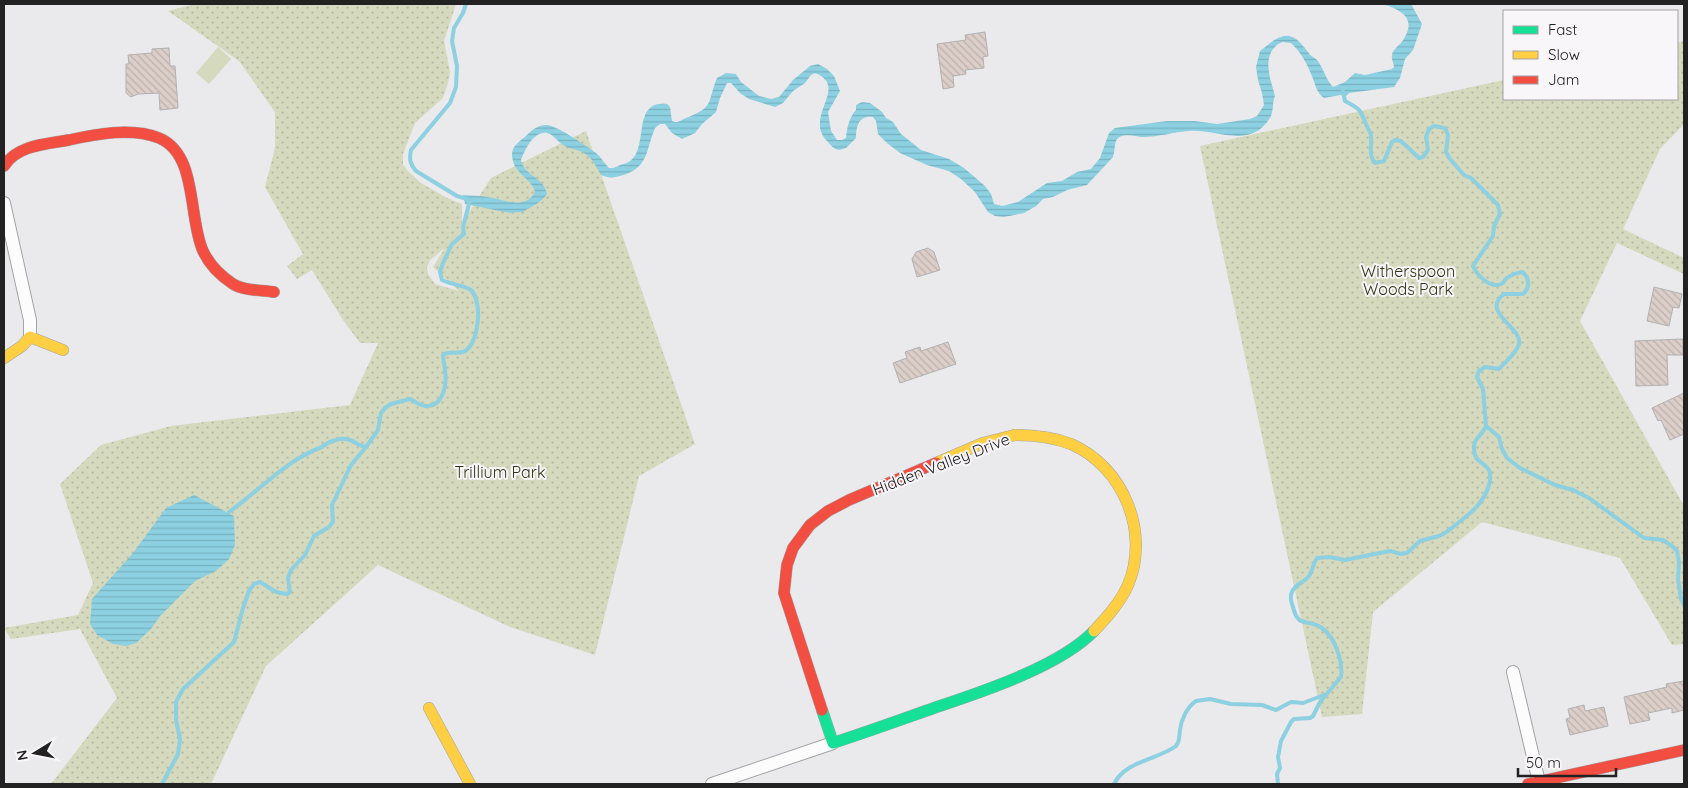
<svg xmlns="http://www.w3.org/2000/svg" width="1688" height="788" font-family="Quicksand,sans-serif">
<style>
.green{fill:#d5d9bd}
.park{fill:url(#park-dots);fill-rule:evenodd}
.water{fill:url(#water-rules)}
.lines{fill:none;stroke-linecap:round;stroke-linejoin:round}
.stream{stroke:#8cd0e1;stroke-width:4}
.building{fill:url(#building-back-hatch);stroke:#b2b1b2}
.street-casing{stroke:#a4a3a5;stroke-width:14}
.fast-casing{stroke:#a4a3a5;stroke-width:12}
.slow-casing{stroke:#a4a3a5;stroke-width:12}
.jam-casing{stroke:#a4a3a5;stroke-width:12}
.street{stroke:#fcfcfc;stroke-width:12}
.fast{stroke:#16e098;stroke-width:11}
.slow{stroke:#ffcf43;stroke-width:11}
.jam{stroke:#f24e42;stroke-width:11}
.labels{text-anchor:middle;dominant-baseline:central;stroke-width:4;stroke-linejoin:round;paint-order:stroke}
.park-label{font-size:16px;fill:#303514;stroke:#f8f6f9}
.street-label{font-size:16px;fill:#232223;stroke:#f8f6f9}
</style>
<defs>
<pattern id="park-dots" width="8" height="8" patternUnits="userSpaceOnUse" patternTransform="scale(1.25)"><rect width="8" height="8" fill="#d5d9bd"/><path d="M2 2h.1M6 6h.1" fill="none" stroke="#b7baa2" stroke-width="1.8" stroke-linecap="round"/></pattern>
<pattern id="water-rules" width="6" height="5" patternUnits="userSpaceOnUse" patternTransform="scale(1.25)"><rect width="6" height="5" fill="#8cd0e1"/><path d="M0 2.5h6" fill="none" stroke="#78b2c1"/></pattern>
<pattern id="building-back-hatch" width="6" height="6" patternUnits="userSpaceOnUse" patternTransform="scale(1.25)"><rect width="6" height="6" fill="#dccec9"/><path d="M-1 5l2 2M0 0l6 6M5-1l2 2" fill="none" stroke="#bcb1ac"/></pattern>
</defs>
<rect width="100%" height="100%" fill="#eae9eb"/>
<path class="green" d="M218,47l13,12 -22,25 -13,-11z"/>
<g class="park">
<path d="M195,4h261l-12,37 6,31 -2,11 -5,15 -28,25 -12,31v11l7,8 11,10 26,15 15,6v19l29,-45 95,-47 109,313 -56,32 -44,179 -85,-28 -132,-62 -112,101 -55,118h-160l66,-86 -37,-69 -69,10 -7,-11 74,-13 15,-32 -33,-99 41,-39 70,-19 179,-21 28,-62h-18l-17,-23 -31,-50 -15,9 -10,-13 16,-12 -38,-67 10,-39v-36l-36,-51 -71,-50zM445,248l-12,19 26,24 -24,-7 -7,-10 -1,-7 3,-7z"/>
<path d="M1684,41v83l-24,25 -37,80 61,29v16l-67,-31 -37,78 104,185v138l-12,1 -52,-87 -138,-36 -109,90 -11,102 -40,3 -122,-571 304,-66v19h173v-56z"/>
</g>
<g class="water">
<path d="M1383,4h28l11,20 -9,26 -8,9 -5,19 -6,9 -45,6 -3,3 -6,-1 -16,3c-8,-5 -9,-16 -13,-24 -4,-11 -12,-24 -20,-31l-9,-1c-22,11 -12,36 -7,54 -3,6 -1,15 -5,22 -20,32 -53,11 -81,13 -15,1 -31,6 -46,6 -7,0 -20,-5 -26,2 -3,5 -2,13 -4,18l-26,28 -20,5 -14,7 -10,2 -7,7 -12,7 -20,4 -9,-1 -7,-4 -13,-20 -14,-13 -12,-8 -22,-6 -27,-12 -13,-10 -9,-9 -2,-13 -3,-4c-14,-2 -17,9 -17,21l-10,10 -7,2c-6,-1 -8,-5 -12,-9 -24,-25 23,-54 -12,-68l-4,2 -6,8 -12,8 -10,12 -8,4 -26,-8 -9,-6 -9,-10h-4l-7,15 -4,14 -14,12 -7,9 -13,6 -10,-6 -7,-9h-5l-5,4c-10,24 -6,40 -35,48 -7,2 -12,2 -19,-1 -5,-8 -8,-17 -17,-22 -6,-4 -15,-4 -21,-8 -6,-4 -10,-11 -16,-12 -14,-2 -22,17 -26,27 3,16 22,16 26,34 -6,9 -15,12 -24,18l-13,1 -45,-9 -2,-9c8,1 16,0 24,2 16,2 38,14 48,-5 -3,-14 -23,-18 -23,-38 0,-8 8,-13 14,-18 5,-5 11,-11 20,-11 11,0 40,21 50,28 5,4 8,10 13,15 6,1 9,-3 15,-4 29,-8 4,-65 43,-60l3,3 2,14 3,1c5,0 6,-2 11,-4 29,-11 21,-16 31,-40l9,-5 10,1 5,8 18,14 12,3 8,-2 14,-17 17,-14 8,-2 9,5 7,7 6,15 -12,21 3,19 6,9h5l4,-2c1,-10 3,-20 10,-28v-5l6,-3 8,1 12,9 4,6 7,4 8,12 20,16 28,9 15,9 21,18 6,8 3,10 8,2 16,-4 29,-19 15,-2 15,-9 14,-3 9,-11 9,-25 6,-5 52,-7h28l22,3 33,-5 7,-3 7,-11 -2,-12 -4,-13 -2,-13 4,-16c21,-17 30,-24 48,1 2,4 6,5 9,8 6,7 9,20 16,27l12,-5 10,-9 10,2 27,-6 2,-2c0,-3 -3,-8 -2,-12 0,-4 6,-9 9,-12 17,-23 3,-32 -18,-39z"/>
<path d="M194,495l40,21 1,29 -6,14 -13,12 -21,10 -35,35 -9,13 -15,14 -10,3 -13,-2 -16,-9 -7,-11 2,-25 41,-46 33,-45z"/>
</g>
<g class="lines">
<g class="stream">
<path d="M1486,426l13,11 3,12 5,9 13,10 35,17 18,5 16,8 55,40 19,2 10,7 4,4 2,11 -1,17 3,20 3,6"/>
<path d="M229,512c31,-22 57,-52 93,-65 5,-5 17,-9 24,-8 8,1 12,7 20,8"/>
<path d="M162,784l16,-30 2,-15 -4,-19v-18l7,-13 51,-47 9,-34 6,-17 5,-7 6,-2c11,6 13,11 27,12l3,-2 -2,-14 3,-8 14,-15 9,-19 15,-9 4,-5 -1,-17 19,-40 15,-18 12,-17 3,-17 4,-5 6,-4 19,-5c6,3 12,8 18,7 16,-1 19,-23 17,-35 0,-6 -2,-10 -2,-16 7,-5 15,0 22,-4 14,-8 18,-49 6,-61 -5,-4 -21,-6 -29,-10l-2,-8 3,-9 9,-19 12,-10 -1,-7 7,-27 -13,-4 -41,-25c-6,-7 -7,-12 -5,-21l39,-47 6,-16 1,-21 -5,-25 2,-13 9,-15 3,-9"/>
<path d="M1114,784c11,-23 43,-24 62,-38 4,-5 3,-10 4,-16 1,-10 7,-23 16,-29l14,-2 21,5 31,1 14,5 15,-8 12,1 21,-8"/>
<path d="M1278,784l-1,-10 3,-6 -2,-11 3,-16 10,-19 3,-3 16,-1 3,-2 7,-14 21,-25c2,-16 -6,-40 -19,-49 -14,-10 -24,1 -29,-21 -2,-5 -3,-11 -1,-15 3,-8 13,-10 17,-16 4,-6 4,-12 8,-18l12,-1 16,3 45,-9 11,3 6,-1 13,-12 19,-5 6,-3c19,-15 40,-27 45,-52 0,-4 1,-8 -1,-11 -6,-9 -15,-8 -15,-21 -1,-11 9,-14 12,-23l-3,-37 -6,-12 2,-6 6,-4 14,2c6,-7 18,-16 20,-25 4,-16 -39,-32 -15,-50h19c7,-6 7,-17 -1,-22 -5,1 -10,2 -15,6 -3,2 -2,4 -6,6 -11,5 -24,-9 -28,-18l20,-30 1,-10 6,-12 -2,-9 -27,-27 -7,-3 -14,-16 -4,-7 2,-17 -3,-7 -11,-2 -5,3 -3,8 2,13 -5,7 -4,1 -18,-17 -6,-1 -3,2 -8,19 -9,2c-7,-8 -3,-18 -4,-28 -1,-4 -4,-7 -5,-11 -6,-15 -6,-15 -21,-23l-2,-10"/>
</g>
</g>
<g class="building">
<path d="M985,32l3,24 -5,1 1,11 -19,2 1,4 -13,2 1,11 -11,2 -6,-45 29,-4 -1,-5z"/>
<path d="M169,48l1,18h5l3,42 -18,2 -1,-17 -21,1 -7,3 -5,-4v-29h3l-1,-9 24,-2v-4z"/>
<path d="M928,248l6,4 6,18 -23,7 -5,-18 4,-7z"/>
<path d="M1654,287l28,7 -3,14 -6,-1 -4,19 -22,-5z"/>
<path d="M1683,339v16h-16l1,30 -32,1 -1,-45z"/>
<path d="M948,342l8,22 -56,19 -7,-20 14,-5 -2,-6 15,-5 1,4z"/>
<path d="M1684,393v41l-14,6 -9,-20 -3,1 -6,-13z"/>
<path d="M1684,681v29l-12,3v-5l-24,5 2,7 -20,4 -6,-27 43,-10 -1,-3z"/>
<path d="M1584,705l1,6 19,-4 4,19 -38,9 -4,-16 4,-1 -2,-9z"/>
</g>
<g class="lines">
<g class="street-casing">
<g id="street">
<path d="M4,203l26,117v17"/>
<path d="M1513,672l26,110"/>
<path d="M712,784l121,-41"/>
</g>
</g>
<g class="fast-casing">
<path id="fast" d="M822,710l11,33c34,-11 67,-23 101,-35 47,-16 125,-41 160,-77"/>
</g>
<g class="slow-casing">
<g id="slow">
<path d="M4,358l18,-12 8,-9 33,13"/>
<path d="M1015,435c19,0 38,2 56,9 53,23 79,89 57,141 -8,18 -21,32 -34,46"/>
<path d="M936,463l47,-20 32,-8"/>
<path d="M429,708l41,76"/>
</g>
</g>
<g class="jam-casing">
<g id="jam">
<path d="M4,166c13,-21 43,-22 65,-26 27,-6 63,-13 90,-2 39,16 29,80 44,113 6,13 18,25 30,33 11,7 28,6 41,8"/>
<path d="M822,710l-38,-117 3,-28 6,-17 17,-23 18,-14 21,-11 87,-37"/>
<path d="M1528,784l156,-34"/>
</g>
</g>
<use href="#street" class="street"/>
<use href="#fast" class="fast"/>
<use href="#slow" class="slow"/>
<use href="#jam" class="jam"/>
</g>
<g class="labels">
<g class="park-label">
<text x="1408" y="271">Witherspoon<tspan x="1408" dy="18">Woods Park</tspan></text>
<text x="500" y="472">Trillium Park</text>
</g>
<g class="street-label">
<text transform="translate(941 464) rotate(-21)">Hidden Valley Drive</text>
</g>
</g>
<rect width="1688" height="788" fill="none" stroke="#232223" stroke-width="10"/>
<rect x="1503" y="10" width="175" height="90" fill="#f8f6f9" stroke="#a3a1a3"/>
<rect x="1513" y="26" width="25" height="8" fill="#16e098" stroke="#a3a1a3"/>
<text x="1548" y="35" font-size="15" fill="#232223">Fast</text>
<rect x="1513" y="51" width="25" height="8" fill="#ffcf43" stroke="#a3a1a3"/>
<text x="1548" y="60" font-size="15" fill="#232223">Slow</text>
<rect x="1513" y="76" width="25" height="8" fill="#f24e42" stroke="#a3a1a3"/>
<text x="1548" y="85" font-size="15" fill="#232223">Jam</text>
<g transform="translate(35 753) rotate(260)" stroke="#f8f6f9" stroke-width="4" paint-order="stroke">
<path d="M0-4L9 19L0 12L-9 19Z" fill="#232223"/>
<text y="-8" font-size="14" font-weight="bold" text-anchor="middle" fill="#232223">N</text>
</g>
<path d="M1518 768v8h98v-8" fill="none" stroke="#232223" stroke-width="2.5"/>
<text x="1526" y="768" font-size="15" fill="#232223" stroke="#f8f6f9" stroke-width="4" paint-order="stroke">50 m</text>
</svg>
